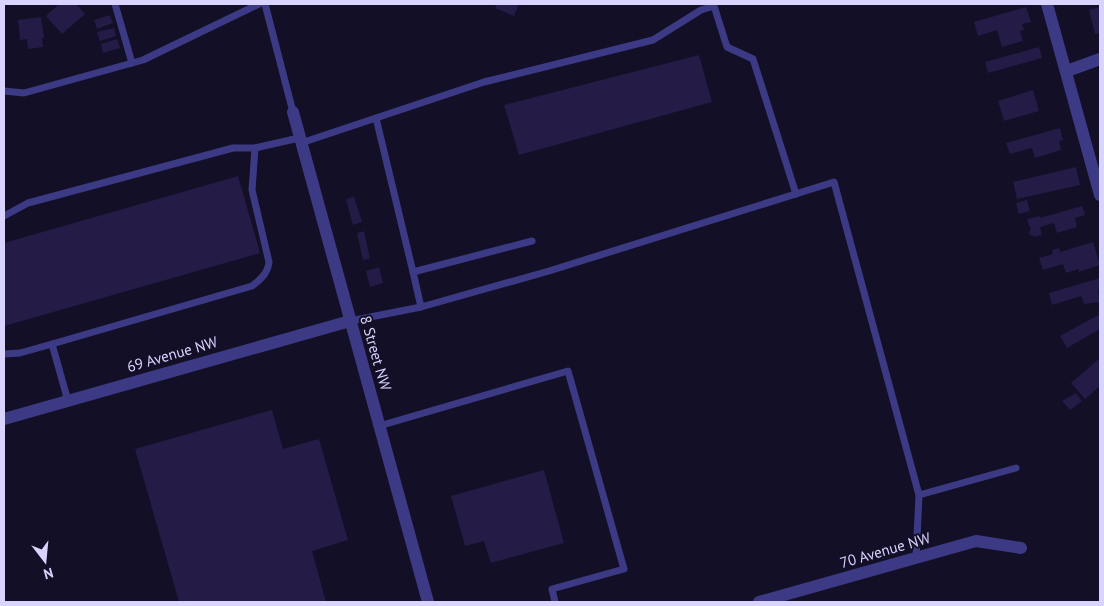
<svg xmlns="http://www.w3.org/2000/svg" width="1104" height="606" font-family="'PT Sans',sans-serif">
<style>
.building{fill:#241b47}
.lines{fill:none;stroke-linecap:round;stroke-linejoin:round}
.lane{stroke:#3d3a85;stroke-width:7}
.street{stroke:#3d3a85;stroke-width:12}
.labels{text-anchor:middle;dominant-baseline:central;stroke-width:4;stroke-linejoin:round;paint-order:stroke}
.street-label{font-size:15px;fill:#d9d4ff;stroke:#130f26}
</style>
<rect width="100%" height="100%" fill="#130f26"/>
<g class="building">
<path d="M59,4h17l9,10 -23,20 -16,-18z"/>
<path d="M497,4h22l-5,12 -19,-8z"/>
<path d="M1026,7l5,15 -9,2 2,6 -4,1 3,10 -21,6 -5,-17 -19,6 -4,-14z"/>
<path d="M1100,7v26l-5,1 -6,-24z"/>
<path d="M110,15l3,8 -16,6 -3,-9z"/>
<path d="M41,17l3,21h-2l1,9 -15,2 -1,-10 -7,1 -2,-20z"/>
<path d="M114,28l2,8 -16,5 -3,-9z"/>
<path d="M117,39l3,9 -17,5 -2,-9z"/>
<path d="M1039,47l3,11 -54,15 -3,-11z"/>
<path d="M699,55l13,47 -193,53 -15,-50z"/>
<path d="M1033,90l6,21 -35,10 -6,-20z"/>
<path d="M1060,128l3,12 -4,1 2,9 -26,8 -3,-10 -22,6 -4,-11z"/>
<path d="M1076,167l4,18 -63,14 -4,-17z"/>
<path d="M238,176l22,77 -256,73v-83z"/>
<path d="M354,197l8,25 -9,3 -7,-26z"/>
<path d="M1027,200l3,11 -11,3 -3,-11z"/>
<path d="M1082,206l3,9 -10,3 2,9 -20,6 -3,-10 -14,4 2,8 -9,2v-2l-3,1 -1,-5h2l-4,-12 13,-3v2z"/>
<path d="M364,231l6,28 -7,1 -6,-27z"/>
<path d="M1093,242l7,23 -21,7v-3l-13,4 -3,-9 -20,6 -4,-12 14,-4 -1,-4 7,-2 1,4z"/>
<path d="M379,267l4,16 -13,4 -4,-16z"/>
<path d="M1100,278v13h-2l2,11 -16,2 -3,-8 -29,9 -3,-12z"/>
<path d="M1100,314v15l-33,19 -7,-12z"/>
<path d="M1100,358v28l-15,13 -14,-16z"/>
<path d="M1076,393l6,8 -12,9 -8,-9z"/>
<path d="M272,410l11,39 36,-10 29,101 -36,11 14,51h-147l-44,-153z"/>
<path d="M544,470l20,73 -73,20 -7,-22 -19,5 -14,-50z"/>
</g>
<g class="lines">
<g class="lane">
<path d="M115,4l17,59"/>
<path d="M265,4l28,108"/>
<path d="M4,91l20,2 119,-33 116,-56"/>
<path d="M301,143l75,-25"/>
<path d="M4,216l24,-13 205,-55h22"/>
<path d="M532,241l-119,31 -37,-154 108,-36 169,-42 48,-30 13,-4 13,41 26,12 43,135"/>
<path d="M421,307l128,-36 285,-89 85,313 -3,63"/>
<path d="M350,321l71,-14 -8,-35"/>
<path d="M4,354l16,-1 32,-9"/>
<path d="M68,401l-16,-57 200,-58c9,-7 16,-13 17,-24l-17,-72 3,-42 44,-10"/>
<path d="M379,426l189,-55 56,198 -72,20 3,13"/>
<path d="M919,495l97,-27"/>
</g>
<g class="street">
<path d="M1047,4l53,191"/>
<path d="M1067,71l33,-12"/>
<path d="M293,112l135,490"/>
<path d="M4,419l346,-98"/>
<path d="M759,602l217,-61 45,7"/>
</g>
</g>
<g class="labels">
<g class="street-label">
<text transform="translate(376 353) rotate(74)">8 Street NW</text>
<text transform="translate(172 354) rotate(-16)">69 Avenue NW</text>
<text transform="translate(885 550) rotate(-16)">70 Avenue NW</text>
</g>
</g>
<rect width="1104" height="606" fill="none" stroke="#d9d4ff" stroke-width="10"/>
<g transform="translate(45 561) rotate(164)" stroke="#130f26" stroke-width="4" paint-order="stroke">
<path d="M0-4L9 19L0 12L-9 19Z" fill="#d9d4ff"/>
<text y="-8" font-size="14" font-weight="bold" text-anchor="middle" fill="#d9d4ff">N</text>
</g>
</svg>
